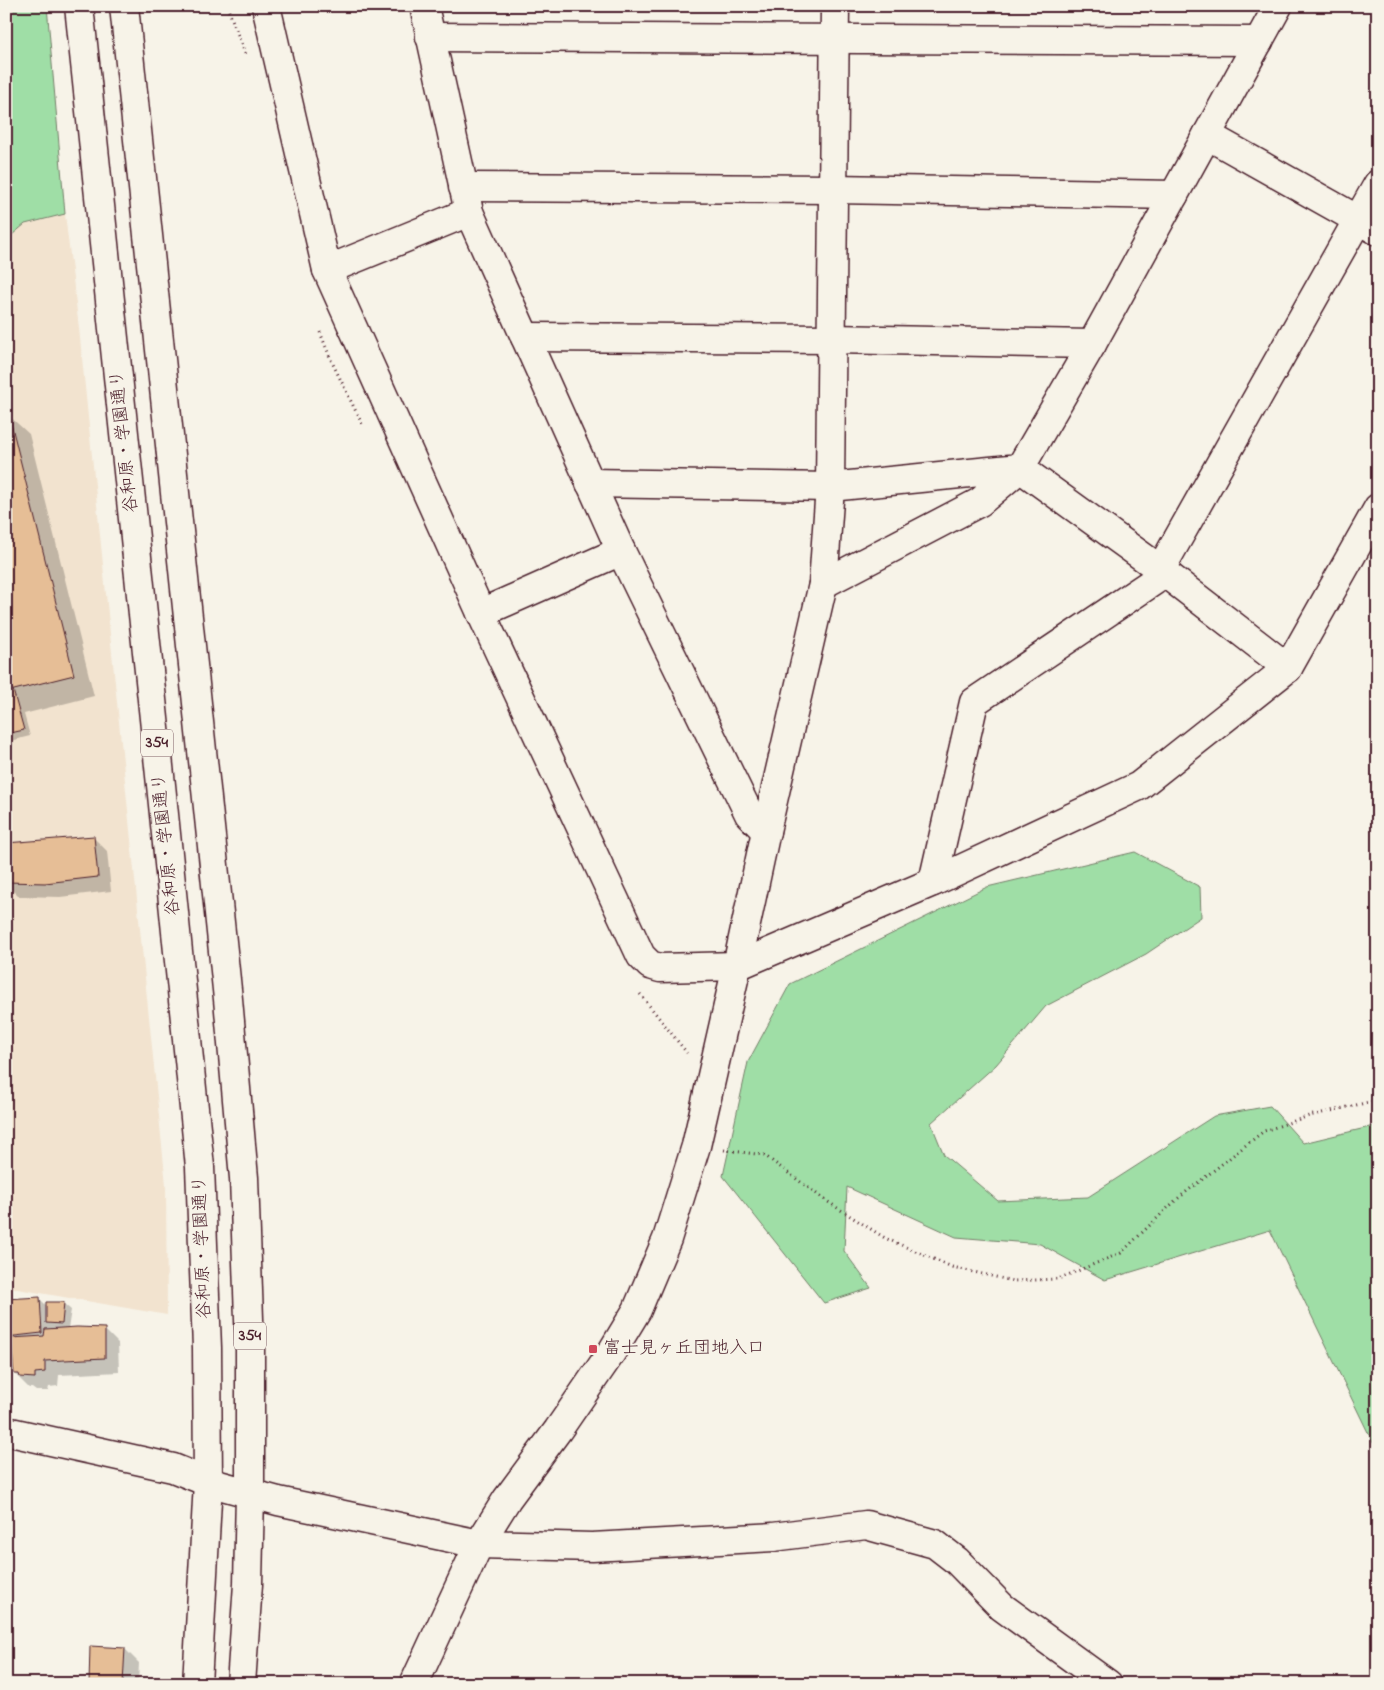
<svg xmlns="http://www.w3.org/2000/svg" width="1384" height="1690" font-family="'Indie Flower','Klee One',sans-serif">
<style>
.built{fill:#f2e3cf}
.green{fill:#9fdea6;stroke:#747e68}
.shadow{fill:#0003}
.building{fill:#e6be96;stroke:#4a1f2b}
.lines{fill:none;stroke-linecap:round;stroke-linejoin:round}
.minor-casing{stroke:#4a1f2b;stroke-width:31}
.highway-casing{stroke:#4a1f2b;stroke-width:31}
.path{stroke:#4a1f2b;stroke-width:3;stroke-dasharray:1 4;stroke-linecap:butt}
.minor{stroke:#f7f3e8;stroke-width:28}
.highway{stroke:#f7f3e8;stroke-width:28}
.poi-dot{fill:#d1495b;stroke:#f7f3e8;stroke-width:2}
.labels{text-anchor:middle;dominant-baseline:central;stroke-width:4;stroke-linejoin:round;paint-order:stroke}
.shield{fill:#f7f3e8;stroke:#7e5f64;stroke-width:1}
.shield-label{font-size:16px;font-weight:bold;fill:#4a1f2b}
.street-label{font-size:18px;fill:#4a1f2b;stroke:#f7f3e8}
.poi-label{font-size:18px;fill:#4a1f2b;stroke:#f7f3e8;text-anchor:start}
</style>
<rect width="100%" height="100%" fill="#f7f3e8"/>
<filter id="ink" filterUnits="userSpaceOnUse"><feTurbulence type="fractalNoise" baseFrequency=".02" numOctaves="2"/><feDisplacementMap in="SourceGraphic" scale="10" xChannelSelector="R" yChannelSelector="G"/><feConvolveMatrix kernelMatrix="1 2 1 2 8 2 1 2 1" color-interpolation-filters="sRGB"/></filter>
<g filter="url(#ink)">
<path class="built" d="M65,214l14,114 87,857 1,130 -161,-28v-1047l19,-16z"/>
<g class="green">
<path d="M6,6h41l18,208 -40,10 -19,16z"/>
<path d="M1135,852l65,35 1,30 -55,37 -100,52 -50,59 -65,58 13,32 54,46 90,-4 126,-81 56,-10 33,37 75,-18v328l-108,-223 -165,50 -65,-36 -84,-7 -109,-50 -3,64 27,37 -47,15 -101,-127 25,-114 42,-78 197,-97z"/>
</g>
<g class="shadow">
<path d="M6,413l23,21 65,262 -70,18 6,22 -24,6z"/>
<path d="M93,837l14,14 4,40 -51,6 -42,-1 -11,-11 1,16h-2v-57z"/>
<path d="M6,1297l4,4 30,-2 7,7v-3l17,1 7,6 -3,19h36l14,14 1,29 -60,3 -1,11 -9,1 -1,4h-12l-4,-3h-3l-14,-14 -2,-23h-7z"/>
<path d="M125,1649l14,14 -1,21h-48z"/>
</g>
<g class="building">
<path d="M8,411l66,264 -68,17v-280z"/>
<path d="M13,690l11,40 -18,4v-42z"/>
<path d="M94,836l4,41 -53,6 -39,-1v-39z"/>
<path d="M40,1297l2,36 -36,4v-38z"/>
<path d="M46,1302h18l-2,22 -16,-1z"/>
<path d="M77,1327l28,1v30l-60,3v11l-10,1v5l-15,-1 -1,-3h-5l-3,-36 33,-2 1,-7z"/>
<path d="M90,1646l35,2 -2,36h-34z"/>
</g>
<g class="lines">
<g class="minor-casing">
<g id="minor">
<path d="M266,6l61,264 154,343 160,343 9,9 10,3 77,-2 196,-84 206,-96 149,-118 90,-160"/>
<path d="M424,6l45,206 152,339 128,263 17,17"/>
<path d="M430,37l829,4"/>
<path d="M1207,135l171,96"/>
<path d="M463,187l370,2 341,6"/>
<path d="M327,270l142,-58"/>
<path d="M525,337l307,2 260,5"/>
<path d="M590,483l240,4 190,-19 72,-124 186,-338"/>
<path d="M823,584l157,-82 40,-34 141,102 127,98"/>
<path d="M481,613l140,-62"/>
<path d="M933,882l41,-180 180,-121 224,-397"/>
<path d="M6,1431l167,37 35,14 70,19 201,43 113,3 181,-10 93,-12 69,19 22,17 45,46 106,77"/>
<path d="M414,1684l65,-140 28,-45 51,-69 53,-77 26,-43 30,-71 29,-93 41,-180 29,-135 57,-247 7,-97 5,-481"/>
</g>
</g>
<g class="highway-casing">
<g id="highway">
<path d="M79,6l82,779 39,382 7,181 1,134 -11,202"/>
<path d="M124,6l104,993 16,179 6,169v147l-2,90 -7,100"/>
</g>
</g>
<g class="path">
<path d="M227,6l19,50"/>
<path d="M320,332l11,28 31,64"/>
<path d="M640,994l47,59"/>
<path d="M724,1150l40,5 61,45 60,38 67,29 61,14 45,-2 63,-26 55,-53 88,-69 45,-15 69,-16"/>
</g>
<use href="#minor" class="minor"/>
<use href="#highway" class="highway"/>
</g>
</g>
<rect class="poi-dot" x="588" y="1344" width="10" height="10" rx="2.5"/>
<g class="labels">
<g class="shield">
<rect x="141" y="729.5" width="32" height="27" rx="4"/>
<rect x="234" y="1322.5" width="32" height="27" rx="4"/>
</g>
<g class="shield-label">
<text x="157" y="743">354</text>
<text x="250" y="1336">354</text>
</g>
<g class="street-label">
<text transform="translate(125 441) rotate(-96)">谷和原・学園通り</text>
<text transform="translate(167 844) rotate(-96)">谷和原・学園通り</text>
<text transform="translate(203 1247) rotate(-92)">谷和原・学園通り</text>
</g>
<g class="poi-label">
<text x="603" y="1349">富士見ヶ丘団地入口</text>
</g>
</g>
<rect width="1384" height="1690" fill="none" stroke="#f7f3e8" stroke-width="25"/>
<rect x="12" y="12" width="1359" height="1665" fill="none" stroke="#4a1f2b" stroke-width="2" filter="url(#ink)"/>
</svg>
